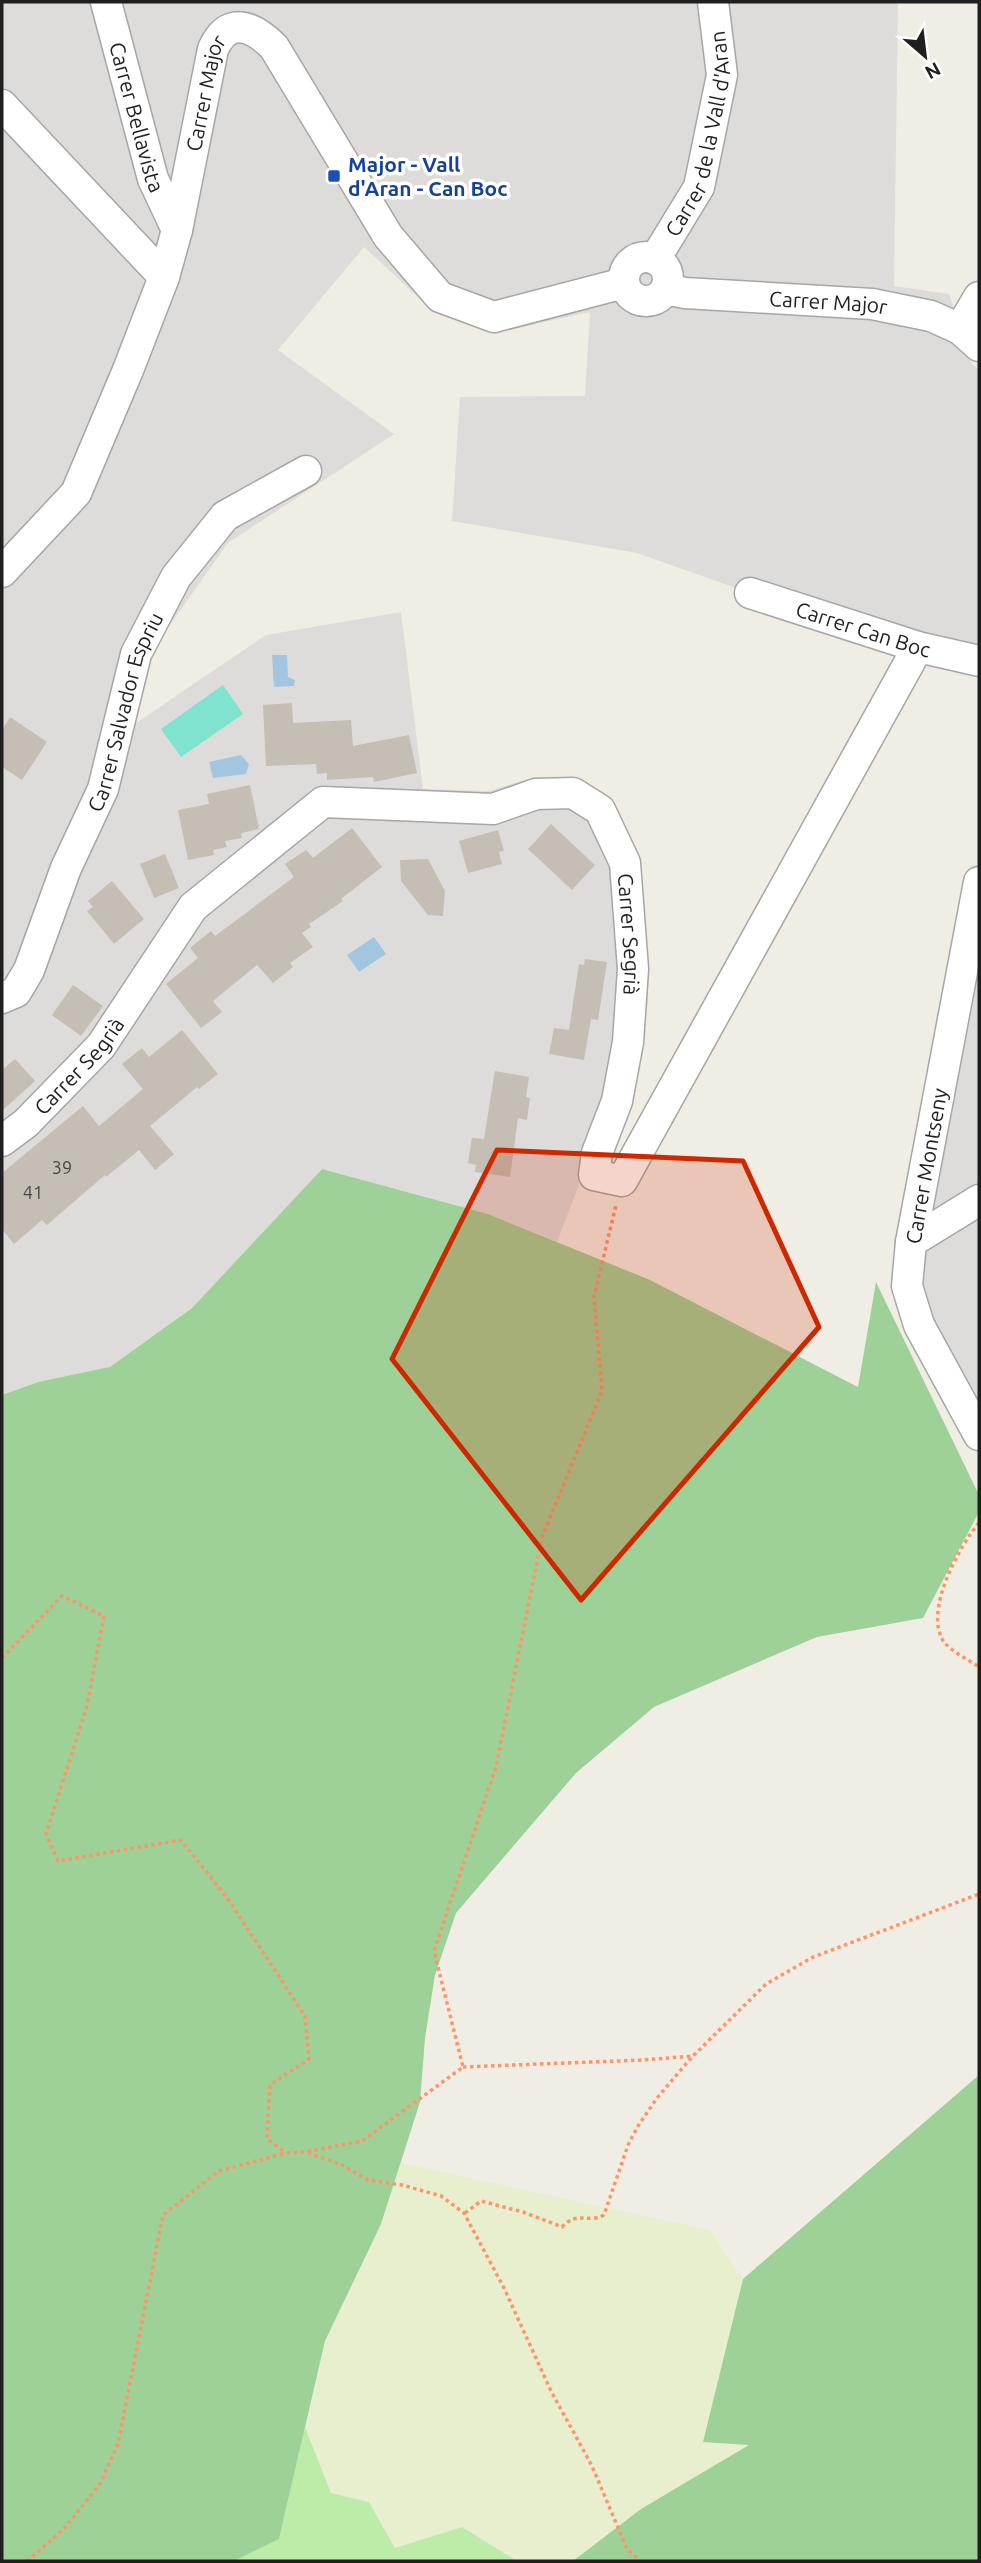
<svg xmlns="http://www.w3.org/2000/svg" width="981" height="2563" font-family="Ubuntu,sans-serif">
<style>
.residential{fill:#dddcdb}
.farmland{fill:#e7efcf}
.grass{fill:#bceca8}
.forest{fill:#9dd197}
.pitch{fill:#7fe3cf}
.water{fill:#a3c6e0}
.building{fill:#c5beb4}
.lines{fill:none;stroke-linecap:round;stroke-linejoin:round}
.minor-casing{stroke:#a6a6a6;stroke-width:33}
.path{stroke:#ff9466;stroke-width:3.5;stroke-dasharray:3.5 3.5;stroke-linecap:butt}
.minor{stroke:#fff;stroke-width:30}
.marked{fill:#cd2800;fill-opacity:0.2;stroke:#cd2800;stroke-width:5;stroke-linejoin:round}
.transit-dot{fill:#1a4fb4;stroke:#fff;stroke-width:2.5}
.labels{text-anchor:middle;dominant-baseline:central;stroke-width:7;stroke-linejoin:round;paint-order:stroke}
.number-label{font-size:18px;fill:#484744}
.street-label{font-size:21px;fill:#1f1f1f;stroke:#fff}
.transit-label{font-size:21px;font-weight:bold;fill:#164399;stroke:#fff;text-anchor:start}
</style>
<rect width="100%" height="100%" fill="#f0eee4"/>
<g class="residential">
<path d="M2,2h896l-4,284 55,8 23,70 7,6v304l-342,-121 -185,-32 8,-124 125,-1 5,-84 -82,18 -77,-21 -67,-62 -86,103 116,84 -166,109 -73,103 -22,79 133,-90 135,-23 22,177 66,2 45,-14 47,4 35,31 26,61 6,131 -91,238 -69,-28 -166,-45 -130,139 -82,60 -72,14 -36,13z"/>
<path d="M979,949v456l-60,-115z"/>
</g>
<path class="farmland" d="M401,2163l309,67 33,49 -39,162 47,3 -110,65 -68,52h-56l-55,-34 -67,21 -26,-46 -38,-9 -26,-66 20,-86 56,-117z"/>
<path class="grass" d="M305,2427l26,66 38,9 26,46 67,-21 55,34h-283l45,-22z"/>
<g class="forest">
<path d="M322,1169l166,45 162,66 208,107 18,-105 103,213v17l-56,106 -106,19 -163,70 -78,66 -120,140 -21,62 -10,63 -5,64 -39,122 -56,117 -46,198 -45,22h-232v-1166l36,-13 72,-15 82,-59z"/>
<path d="M979,2075v486h-406l68,-52 108,-64 -46,-3 40,-163z"/>
</g>
<path class="pitch" d="M223,685l20,29 -62,43 -20,-28z"/>
<g class="water">
<path d="M272,655h15l1,22 7,3 -1,6 -20,1z"/>
<path d="M241,755l8,9 -3,10 -33,4 -4,-16z"/>
<path d="M374,937l12,17 -27,18 -12,-17z"/>
</g>
<g class="building">
<path d="M292,703l1,20 58,-3 2,26 56,-11 8,38 -43,9 -1,-5 -46,3v-7l-10,1 -1,-10 -50,2 -3,-61z"/>
<path d="M10,717l37,25 -25,38 -20,-13v-37z"/>
<path d="M250,785l9,44 -18,4 1,5 -17,3 2,6 -14,3 1,5 -26,5 -10,-50 31,-6 -2,-10z"/>
<path d="M551,824l44,41 -23,25 -44,-41z"/>
<path d="M352,828l30,39 -41,32 2,2 -34,23 2,3 -9,6 11,14 -23,16 3,4 -20,16 -16,-18 -44,36 9,11 -21,16 -35,-44 32,-26 -8,-10 21,-17 4,5 79,-59 -9,-13 21,-14 7,8z"/>
<path d="M498,830l6,21 -5,1 3,12 -34,9 -9,-32z"/>
<path d="M165,854l14,34 -25,10 -14,-34z"/>
<path d="M428,859l17,32 -2,25 -15,-1 -27,-34 -1,-21z"/>
<path d="M112,881l32,38 -30,25 -27,-33 6,-4 -5,-6z"/>
<path d="M585,959l22,3 -9,58 -7,-1 -7,41 -35,-6 5,-26 15,2 10,-66 5,1z"/>
<path d="M73,985l30,21 -22,30 -29,-21z"/>
<path d="M182,1030l36,44 -19,15 -2,-2 -47,39 24,28 -19,16 -16,-20 -33,27 -1,-2 -58,50 -5,-5 -28,24 -12,-15v-56l81,-67 16,20 44,-37 -21,-25 20,-16 7,9z"/>
<path d="M15,1059l20,22 -33,30v-41z"/>
<path d="M495,1071l34,6 -3,20 4,1 -3,22 -9,-2 -8,59 -35,-5 1,-7 -8,-2 4,-25 12,1z"/>
</g>
<g class="lines">
<g class="minor-casing">
<g id="minor">
<path id="s1" d="M106,2l47,177 24,51"/>
<path d="M2,105l162,172"/>
<circle cx="646" cy="279" r="22"/>
<path id="s2" d="M655,259l44,-72 23,-112 -9,-73"/>
<path id="s3" d="M666,289l19,4 187,11 59,12 29,13 19,17"/>
<path d="M960,329l19,-32"/>
<path id="s4" d="M2,572l74,-79 52,-123 36,-93 13,-47 36,-181c15,-33 39,-24 61,-2l114,189 52,61 54,20 130,-34"/>
<path id="s5" d="M750,593l168,54 61,14"/>
<path d="M979,882l-68,360 -4,44 12,39 60,110"/>
<path id="s6" d="M2,998l14,-6 13,-22 37,-102 37,-79 33,-135 40,-77 49,-61 81,-45"/>
<path id="s7" d="M2,1141l24,-18 75,-77 92,-139 130,-105 170,7 43,-15 37,-1 27,17 25,53 8,106 -5,73 -11,59 -20,52 -3,22 28,6 296,-534"/>
<path d="M911,1242l68,-42"/>
</g>
</g>
<g class="path">
<path d="M979,1523c-20,23 -56,89 -35,119 8,10 25,18 35,25"/>
<path d="M2,1658l60,-62 42,20 -17,90 -41,128 12,27 123,-21 47,59 77,117 4,43 -39,26 -3,54 19,14"/>
<path d="M463,2067l180,-7 50,-4 73,-72 45,-26 168,-64"/>
<path d="M308,2153l32,11 28,16 34,5 39,11 23,17 40,75 47,103 41,75 35,83 13,12"/>
<path d="M465,2213l16,-12 42,11 39,15c16,-17 25,-3 42,-12l24,-70 10,-19 19,-28 35,-41"/>
<path d="M27,2561l37,-32 36,-45 18,-40 45,-229 56,-44 67,-18 20,-1 56,-11 101,-74 -29,-116 62,-184 46,-230 60,-146 -8,-94 22,-92"/>
</g>
<use href="#minor" class="minor"/>
</g>
<path class="marked" d="M497,1150l246,11 76,166 -238,273 -189,-241z"/>
<rect class="transit-dot" x="327" y="169" width="14" height="14" rx="3.5"/>
<g class="labels">
<g class="number-label">
<text x="62" y="1167">39</text>
<text x="33" y="1192">41</text>
</g>
<g class="street-label">
<text stroke="none"><textPath href="#s4" startOffset="530">Carrer Major</textPath></text>
<text stroke="none"><textPath href="#s1" startOffset="119">Carrer Bellavista</textPath></text>
<text stroke="none"><textPath href="#s2" startOffset="136">Carrer de la Vall d'Aran</textPath></text>
<text stroke="none"><textPath href="#s3" startOffset="163">Carrer Major</textPath></text>
<text stroke="none"><textPath href="#s5" startOffset="119">Carrer Can Boc</textPath></text>
<text stroke="none"><textPath href="#s6" startOffset="317">Carrer Salvador Espriu</textPath></text>
<text stroke="none"><textPath href="#s7" startOffset="886">Carrer Segrià</textPath></text>
<text stroke="none"><textPath href="#s7" startOffset="108">Carrer Segrià</textPath></text>
<text transform="translate(926 1166) rotate(-80)">Carrer Montseny</text>
</g>
<g class="transit-label">
<text x="348" y="164">Major - Vall<tspan x="348" dy="24">d'Aran - Can Boc</tspan></text>
</g>
</g>
<rect width="981" height="2563" fill="none" stroke="#1f1f1f" stroke-width="7"/>
<g transform="translate(925 56) rotate(152)" stroke="#ffffff" stroke-width="5" paint-order="stroke">
<path d="M0-5L12 26L0 18L-12 26Z" fill="#1f1f1f"/>
<text y="-10" font-size="19" font-weight="bold" text-anchor="middle" fill="#1f1f1f">N</text>
</g>
</svg>
